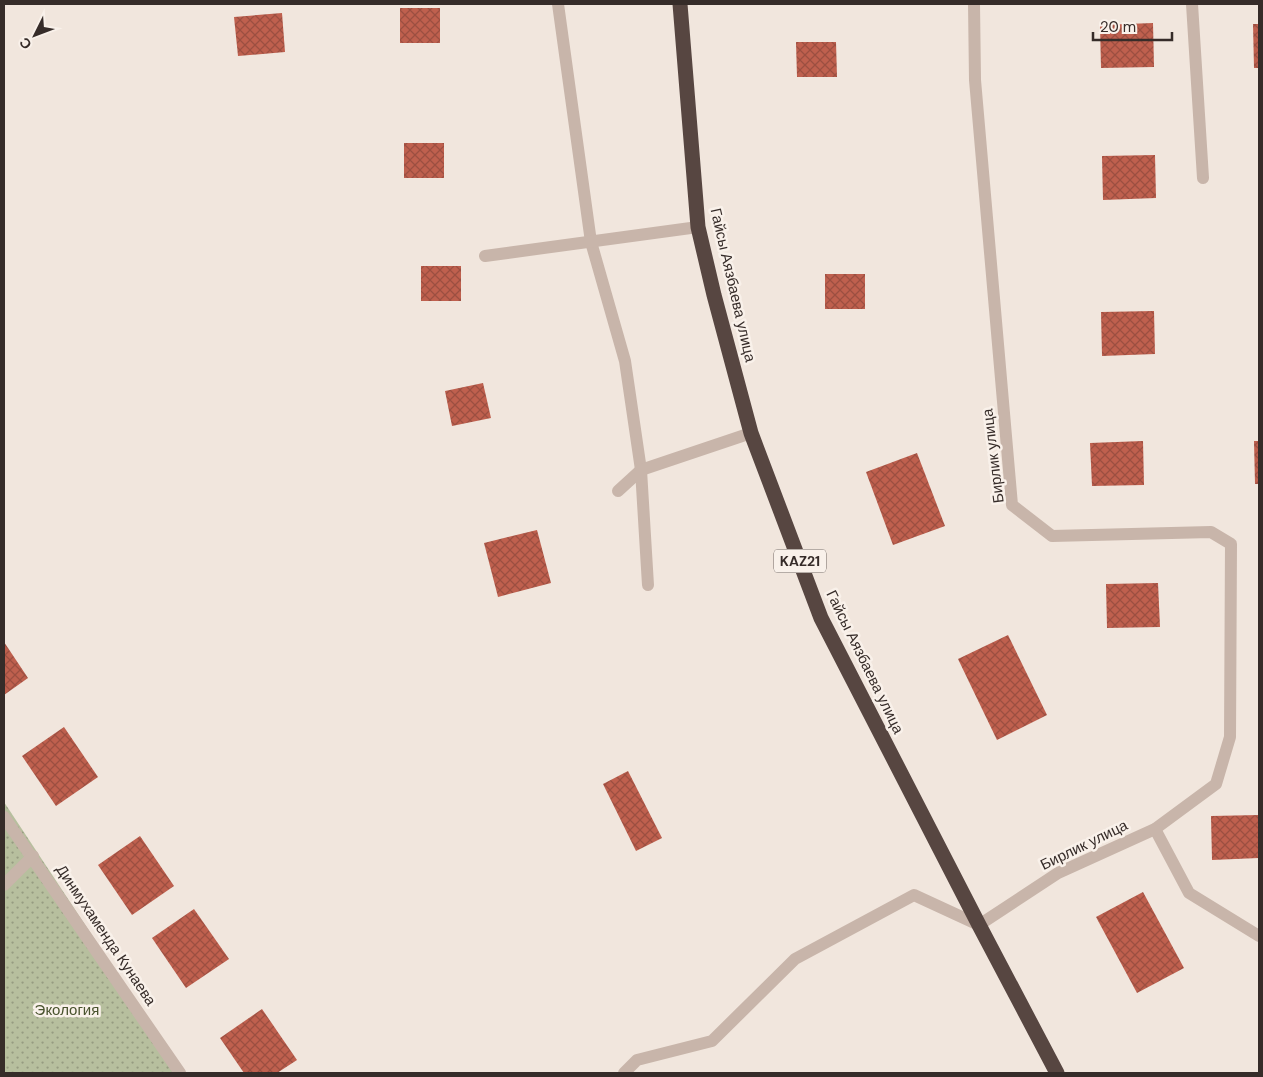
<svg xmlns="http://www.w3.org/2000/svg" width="1263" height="1077" font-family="'DM Sans',sans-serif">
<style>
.garden{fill:url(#garden-dots)}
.building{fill:url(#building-cross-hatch)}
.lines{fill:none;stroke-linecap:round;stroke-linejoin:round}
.lane{stroke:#c8b5aa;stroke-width:12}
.street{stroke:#c8b5aa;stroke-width:12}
.highway{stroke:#574641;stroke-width:15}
.labels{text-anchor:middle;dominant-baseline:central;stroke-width:5;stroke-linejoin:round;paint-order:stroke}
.shield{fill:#f9f1ea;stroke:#706763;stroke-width:1}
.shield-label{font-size:14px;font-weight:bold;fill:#362c29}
.street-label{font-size:15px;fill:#362c29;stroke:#f9f1ea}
.park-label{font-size:15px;fill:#49532e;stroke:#f9f1ea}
</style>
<defs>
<pattern id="garden-dots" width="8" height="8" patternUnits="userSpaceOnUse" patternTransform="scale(1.25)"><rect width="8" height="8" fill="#b7bf9e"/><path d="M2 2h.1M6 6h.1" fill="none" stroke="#969b81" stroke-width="1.8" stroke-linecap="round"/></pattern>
<pattern id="building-cross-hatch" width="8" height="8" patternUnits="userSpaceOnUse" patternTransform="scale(1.25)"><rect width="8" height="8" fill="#bf604e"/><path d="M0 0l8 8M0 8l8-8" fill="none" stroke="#9c4f41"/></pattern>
</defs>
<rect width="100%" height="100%" fill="#f1e6dd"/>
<path class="garden" d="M4,802l179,271h-179z"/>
<g class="building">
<rect x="400" y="8" width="40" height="35"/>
<path d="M282,13l3,39 -47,4 -4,-39z"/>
<path d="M1153,23l1,44 -53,1 -1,-43z"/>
<path d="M1253,24h6v44h-5z"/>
<path d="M796,42h40l1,35h-40z"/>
<rect x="404" y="143" width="40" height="35"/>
<path d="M1155,155l1,43 -53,2 -1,-44z"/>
<rect x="421" y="266" width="40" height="35"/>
<rect x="825" y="274" width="40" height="35"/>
<path d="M1154,311l1,43 -53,2 -1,-44z"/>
<path d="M483,383l8,35 -39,8 -7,-35z"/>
<path d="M1143,441l1,44 -52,1 -2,-43z"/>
<path d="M1254,441h5v43h-4z"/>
<path d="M917,453l28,73 -52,19 -27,-73z"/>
<path d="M537,530l14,53 -53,14 -14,-54z"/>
<path d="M1158,583l2,44 -53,1 -1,-44z"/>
<path d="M1008,635l39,80 -50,25 -39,-81z"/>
<path d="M4,642l24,36 -24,17z"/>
<path d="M64,727l34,50 -42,29 -34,-50z"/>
<path d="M628,771l34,67 -26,13 -33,-67z"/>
<path d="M1259,815v43l-47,2 -1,-44z"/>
<path d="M140,836l34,50 -42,29 -34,-50z"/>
<path d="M1143,892l41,76 -47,25 -41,-76z"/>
<path d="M194,909l35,50 -43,29 -34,-50z"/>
<path d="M262,1009l35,51 -20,13h-33l-24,-35z"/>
</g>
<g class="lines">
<g class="lane">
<path d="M558,4l33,238 34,119 16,109 7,115"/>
<path d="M485,256l213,-29"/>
<path d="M618,491l23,-21 110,-37"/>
<path d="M624,1073l13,-13 75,-19 83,-82 119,-64 65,30"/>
</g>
<g class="street">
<path d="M974,4l1,76 37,425 40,31 159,-4 20,12 -1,193 -14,47 -61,45 -97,44 -79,52"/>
<path d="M1192,4l11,174"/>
<path d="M4,817l176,256"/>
<path d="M1155,829l34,64 70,43"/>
<path d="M4,885l29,-29"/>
</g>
<path class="highway" d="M680,4l18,223 16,68 37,138 70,185 158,307 78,148"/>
</g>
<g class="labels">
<rect class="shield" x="774" y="549.5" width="52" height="23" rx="4"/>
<g class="shield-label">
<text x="800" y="561">KAZ21</text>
</g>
<g class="street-label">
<text transform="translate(733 285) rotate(77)">Гайсы Аязбаева улица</text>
<text transform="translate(993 456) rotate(-97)">Бирлик улица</text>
<text transform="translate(865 662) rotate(64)">Гайсы Аязбаева улица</text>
<text transform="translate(1084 845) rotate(-26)">Бирлик улица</text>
<text transform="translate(106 935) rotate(56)">Динмухаменда Кунаева</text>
</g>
<g class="park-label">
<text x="67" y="1010">Экология</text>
</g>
</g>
<rect width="1263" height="1077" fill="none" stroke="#362c29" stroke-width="10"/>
<g transform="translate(35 35) rotate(228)" stroke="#f9f1ea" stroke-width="4" paint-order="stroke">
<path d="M0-4L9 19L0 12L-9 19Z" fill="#362c29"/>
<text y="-8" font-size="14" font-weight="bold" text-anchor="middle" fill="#362c29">С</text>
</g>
<path d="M1093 32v8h79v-8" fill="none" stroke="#362c29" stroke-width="2.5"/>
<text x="1100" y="32" font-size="15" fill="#362c29" stroke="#f9f1ea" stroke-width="4" paint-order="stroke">20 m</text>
</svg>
